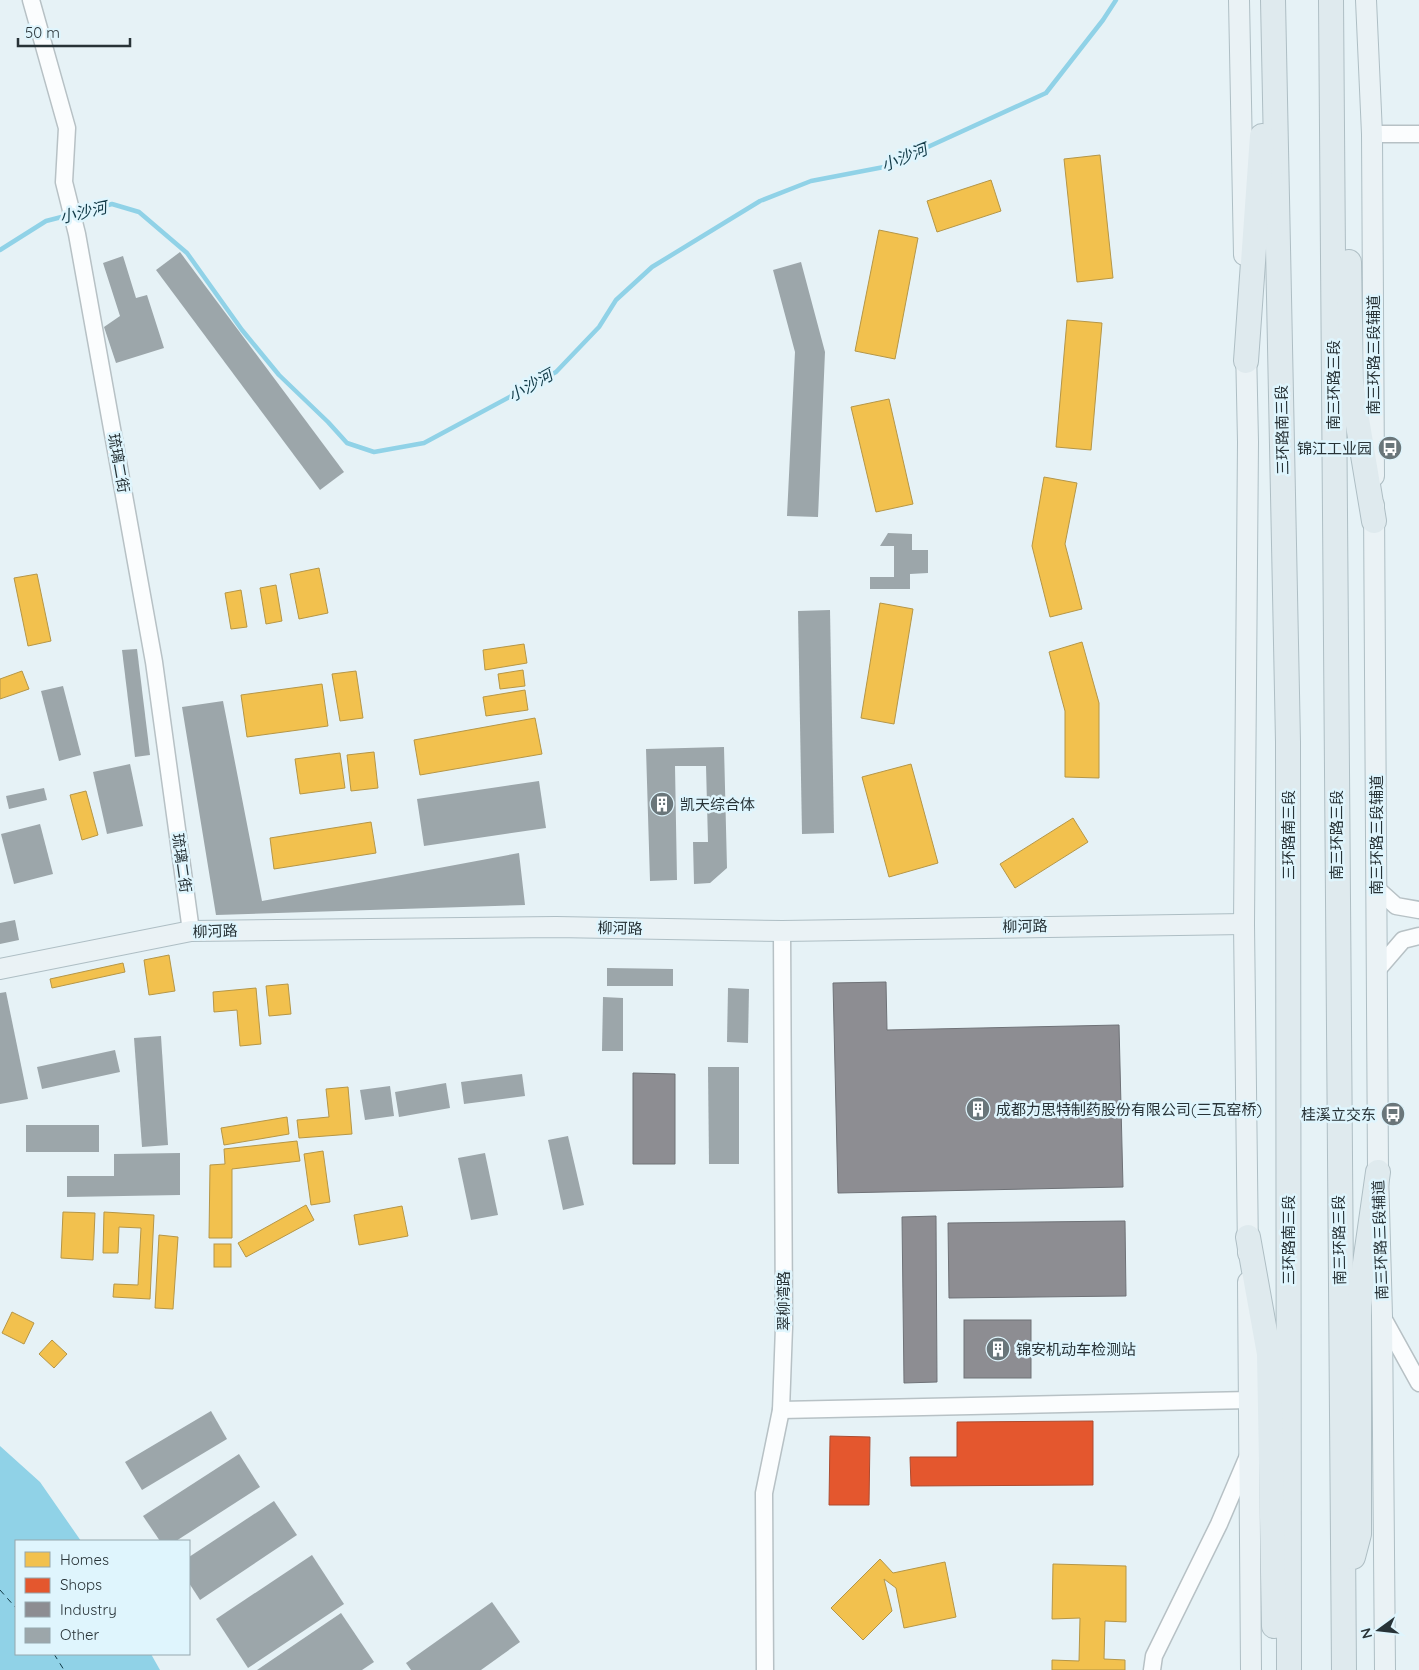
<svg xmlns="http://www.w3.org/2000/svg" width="1419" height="1670" font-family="Quicksand,'Noto Sans SC',sans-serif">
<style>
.water{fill:#90d2e7}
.homes{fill:#f2c14e;stroke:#b59647}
.shops{fill:#e4572e;stroke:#ac4c31}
.industry{fill:#8d8d92;stroke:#6f7277}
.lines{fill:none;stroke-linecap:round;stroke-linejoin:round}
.stream{stroke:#90d2e7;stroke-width:4.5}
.ferry{stroke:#113a47;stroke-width:1;stroke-dasharray:6 5;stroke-linecap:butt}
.building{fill:#9ca6aa}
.minor-casing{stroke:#b7c1c5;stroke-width:19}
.major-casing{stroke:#aebec4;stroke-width:22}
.highway-casing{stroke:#aebec4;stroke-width:26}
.minor{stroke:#fbfdfe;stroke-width:16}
.major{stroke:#eaf2f5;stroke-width:20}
.highway{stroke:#dfeaee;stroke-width:24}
.labels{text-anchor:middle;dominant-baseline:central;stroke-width:5;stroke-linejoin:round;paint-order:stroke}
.street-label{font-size:15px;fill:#283337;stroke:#dff5fd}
.poi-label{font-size:15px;fill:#283337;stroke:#dff5fd;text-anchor:start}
.water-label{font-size:16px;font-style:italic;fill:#113a47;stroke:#dff5fd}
</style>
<rect width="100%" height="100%" fill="#e6f2f6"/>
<path class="water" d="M0,1446l40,36 41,59h-65v113h135l9,16h-160z"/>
<g class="homes">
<path d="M1100,155l13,123 -36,4 -13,-123z"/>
<path d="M991,180l10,31 -64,21 -10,-31z"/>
<path d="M879,230l39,8 -23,121 -40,-8z"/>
<path d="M1067,320l35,3 -11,127 -35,-3z"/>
<path d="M889,399l24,105 -37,8 -25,-105z"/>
<path d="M1044,477l33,6 -12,61 17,65 -32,8 -18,-71z"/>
<path d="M319,568l9,45 -29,6 -9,-45z"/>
<path d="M37,574l14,67 -23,5 -14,-68z"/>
<path d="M276,585l6,36 -16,3 -6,-36z"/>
<path d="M241,590l6,37 -16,2 -6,-36z"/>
<path d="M880,603l33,6 -19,115 -33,-6z"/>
<path d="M1082,642l17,61v75l-34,-1v-66l-16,-59z"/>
<path d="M524,644l3,19 -42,7 -2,-20z"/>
<path d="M523,670l2,16 -25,3 -2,-15z"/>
<path d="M22,671l7,18 -29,10v-20z"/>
<path d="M356,671l7,47 -23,3 -8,-47z"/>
<path d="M322,684l6,42 -81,11 -6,-42z"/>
<path d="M525,690l3,20 -42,6 -3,-19z"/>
<path d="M535,718l7,36 -122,21 -6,-35z"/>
<path d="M374,752l4,36 -27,3 -4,-36z"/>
<path d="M340,753l5,35 -45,6 -5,-35z"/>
<path d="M911,764l27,99 -49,14 -27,-100z"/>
<path d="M86,791l12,44 -16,5 -12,-45z"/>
<path d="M1073,818l15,24 -73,46 -15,-24z"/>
<path d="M371,822l5,31 -102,16 -4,-31z"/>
<path d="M169,955l6,36 -26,4 -5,-35z"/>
<path d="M123,963l2,9 -73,16 -2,-9z"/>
<path d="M288,984l3,30 -22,2 -3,-30z"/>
<path d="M256,988l5,56 -21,2 -3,-36 -23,2 -1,-20z"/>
<path d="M348,1087l4,47 -53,4 -2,-18 32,-3 -3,-28z"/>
<path d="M287,1117l2,17 -65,11 -3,-17z"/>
<path d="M297,1141l3,20 -68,8v69h-23l1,-73 15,-1 -1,-15z"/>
<path d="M323,1151l7,51 -19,3 -7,-51z"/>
<path d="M306,1205l8,15 -68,37 -8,-14z"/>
<path d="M402,1206l6,30 -49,9 -5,-30z"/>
<path d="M63,1212l32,1 -2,47 -32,-2z"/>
<path d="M104,1212l50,3 -4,84 -37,-2 1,-13 24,1 3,-57 -22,-1 -1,26h-15z"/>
<path d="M159,1235l19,2 -5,72 -18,-1z"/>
<rect x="214" y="1244" width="17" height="23"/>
<path d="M12,1312l22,11 -10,21 -22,-11z"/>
<path d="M52,1340l15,14 -13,14 -15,-14z"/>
<path d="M880,1559l13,14 52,-11 11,55 -52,11 -8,-40 -12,-9 8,32 -29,29 -32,-32z"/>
<path d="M1053,1564l73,2v56l-21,-1 -1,38 21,1v10h-73v-10l27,1 1,-43 -28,1z"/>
</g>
<g class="shops">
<path d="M1093,1421v64l-182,1 -1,-29h47v-35z"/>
<path d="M830,1436l40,1 -1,68h-40z"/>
</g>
<g class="industry">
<path d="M886,982l1,48 232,-5 4,162 -285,6 -5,-210z"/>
<path d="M633,1073l42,1v90h-42z"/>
<path d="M936,1216l1,166 -33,1 -2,-166z"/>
<path d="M1125,1221l1,75 -177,2 -1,-75z"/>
<rect x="964" y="1320" width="67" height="58"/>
</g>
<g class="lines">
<path class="stream" d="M0,250l46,-29 66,-17 27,8 48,41 55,77 37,45 49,47 19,21 27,9 50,-9 132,-71 43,-45 17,-27 36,-33 108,-66 51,-20 73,-14 162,-74 57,-73 13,-20"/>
<g class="ferry">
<path d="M0,1590l16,18"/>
<path d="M54,1654l10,16"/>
</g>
</g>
<g class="building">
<path d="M180,252l164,220 -24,18 -164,-220z"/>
<path d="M123,256l13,42 11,-3 17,53 -48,15 -12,-36 16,-11 -17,-53z"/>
<path d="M801,262l24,90 -7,165 -31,-1 8,-164 -22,-82z"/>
<path d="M888,533l24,1v16h16v23l-18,1v15h-40v-12h24v-31h-14z"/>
<path d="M830,610l4,223 -32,1 -4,-223z"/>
<path d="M137,649l13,106 -15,2 -13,-107z"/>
<path d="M63,686l18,69 -22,6 -18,-70z"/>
<path d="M223,701l39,200 257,-48 6,52 -309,10 -34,-208z"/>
<path d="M724,747l3,121 -17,15 -16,1 -1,-42h15l-2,-76h-31l2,114 -27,1 -4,-132z"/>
<path d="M130,764l13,62 -36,8 -14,-62z"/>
<path d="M539,781l7,47 -122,18 -7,-47z"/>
<path d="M44,788l3,12 -38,9 -3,-13z"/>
<path d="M40,824l13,50 -39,10 -13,-50z"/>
<path d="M15,920l4,20 -19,4v-21z"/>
<path d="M607,968l66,1v17h-66z"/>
<path d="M728,988l21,1 -1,54 -21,-1z"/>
<path d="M6,992l22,107 -28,5v-111z"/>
<path d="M603,997l20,1v53h-21z"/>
<path d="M161,1036l7,109 -26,2 -8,-109z"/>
<path d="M115,1050l5,22 -78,17 -5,-22z"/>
<path d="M708,1067h31v97h-30z"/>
<path d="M522,1074l3,22 -61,8 -3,-22z"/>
<path d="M446,1083l4,25 -51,9 -4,-25z"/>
<path d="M390,1086l4,30 -29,4 -5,-30z"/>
<rect x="26" y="1125" width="73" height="27"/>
<path d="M568,1136l16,69 -21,5 -15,-70z"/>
<path d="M180,1153v42l-113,2v-21h47v-22z"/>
<path d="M485,1153l13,62 -27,5 -13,-62z"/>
<path d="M211,1411l16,28 -85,51 -17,-28z"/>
<path d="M239,1454l21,33 -84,54h-16l-17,-25z"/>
<path d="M274,1501l23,34 -97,65 -11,-17v-26z"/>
<path d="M312,1555l32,49 -96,64 -32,-49z"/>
<path d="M492,1602l28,40 -39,28h-70l-5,-7z"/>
<path d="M341,1613l33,49 -12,8h-105z"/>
</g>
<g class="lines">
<g class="minor-casing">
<g id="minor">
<path d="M31,0l36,128 -3,54 13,52 77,428 37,269"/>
<path d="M1372,134h47"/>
<path d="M1376,888l20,18 23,4"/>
<path d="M1378,969l25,-29 16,-4"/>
<path d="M1382,1316l37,67"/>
<path d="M781,1410l469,-10"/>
<path d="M765,1670l-1,-177 17,-83 3,-83 -2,-396"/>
<path d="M1152,1670l2,-14 65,-132 29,-68"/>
</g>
</g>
<g class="major-casing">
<g id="major">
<path d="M1239,0l5,255"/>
<path d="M1366,0l6,134 2,342"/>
<path d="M1246,347l2,95 -4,482 4,329"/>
<path d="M1374,505l4,667 4,144 3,354"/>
<path d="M0,969l191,-38 365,-4 226,4 462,-7"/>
<path d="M1248,1282l3,388"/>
</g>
</g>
<g class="highway-casing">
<g id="highway">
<path d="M1273,0l15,742 1,928"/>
<path d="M1331,0l13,1670"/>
<path d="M1349,262l2,121 23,138"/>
<path d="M1246,361l16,-225"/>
<path d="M1248,1237l21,117 5,272"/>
<path d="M1353,1557l6,-23v-229l19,-133"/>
</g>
</g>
<use href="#minor" class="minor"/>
<use href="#major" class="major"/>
<use href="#highway" class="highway"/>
</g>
<defs>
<g id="bus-disc" transform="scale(1.25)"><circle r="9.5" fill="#6a767a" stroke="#dff5fd"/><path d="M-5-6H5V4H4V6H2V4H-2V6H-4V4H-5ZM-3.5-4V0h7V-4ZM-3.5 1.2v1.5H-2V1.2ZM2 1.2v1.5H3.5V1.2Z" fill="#fff"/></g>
<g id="building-disc" transform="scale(1.25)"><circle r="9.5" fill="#6a767a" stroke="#dff5fd"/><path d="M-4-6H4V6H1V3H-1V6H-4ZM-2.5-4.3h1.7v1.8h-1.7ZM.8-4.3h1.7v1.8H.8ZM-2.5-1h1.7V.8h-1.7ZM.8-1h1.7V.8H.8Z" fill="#fff"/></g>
</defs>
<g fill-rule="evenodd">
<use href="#bus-disc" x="1390" y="448"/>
<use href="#building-disc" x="662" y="804"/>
<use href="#building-disc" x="978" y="1109"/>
<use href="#bus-disc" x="1393" y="1114"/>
<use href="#building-disc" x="998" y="1349"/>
</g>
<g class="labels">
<g class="street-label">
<text transform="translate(1373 355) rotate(-90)">南三环路三段辅道</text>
<text transform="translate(1333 385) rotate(-90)">南三环路三段</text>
<text transform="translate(1282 430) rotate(-91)">三环路南三段</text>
<text transform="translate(119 463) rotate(80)">琉璃二街</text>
<text transform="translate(1288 835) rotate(-90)">三环路南三段</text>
<text transform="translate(1336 835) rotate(-90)">南三环路三段</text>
<text transform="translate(1376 835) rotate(-90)">南三环路三段辅道</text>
<text transform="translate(182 863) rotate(82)">琉璃二街</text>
<text transform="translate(1025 926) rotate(-1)">柳河路</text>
<text transform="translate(620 928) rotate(1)">柳河路</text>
<text transform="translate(215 931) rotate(-2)">柳河路</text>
<text transform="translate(1288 1240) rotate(-90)">三环路南三段</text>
<text transform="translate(1339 1240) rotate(-91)">南三环路三段</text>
<text transform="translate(1380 1240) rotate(-92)">南三环路三段辅道</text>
<text transform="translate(783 1301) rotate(-90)">翠柳湾路</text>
</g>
<g class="poi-label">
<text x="1372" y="448" text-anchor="end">锦江工业园</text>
<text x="680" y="804">凯天综合体</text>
<text x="996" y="1109">成都力思特制药股份有限公司(三瓦窑桥)</text>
<text x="1376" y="1114" text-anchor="end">桂溪立交东</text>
<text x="1016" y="1349">锦安机动车检测站</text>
</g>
<g class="water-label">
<text transform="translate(904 157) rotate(-22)">小沙河</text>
<text transform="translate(83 212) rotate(-13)">小沙河</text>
<text transform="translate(530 385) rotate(-29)">小沙河</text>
</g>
</g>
<rect x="15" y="1540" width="175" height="115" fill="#dff5fd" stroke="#96a7ae"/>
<rect x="25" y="1552" width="25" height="15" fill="#f2c14e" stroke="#96a7ae"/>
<text x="60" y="1565" font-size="15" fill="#283337">Homes</text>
<rect x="25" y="1578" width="25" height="15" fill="#e4572e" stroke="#96a7ae"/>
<text x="60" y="1590" font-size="15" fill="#283337">Shops</text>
<rect x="25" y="1602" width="25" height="15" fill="#8d8d92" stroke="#96a7ae"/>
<text x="60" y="1615" font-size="15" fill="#283337">Industry</text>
<rect x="25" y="1628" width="25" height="15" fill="#9ca6aa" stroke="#96a7ae"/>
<text x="60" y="1640" font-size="15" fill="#283337">Other</text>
<g transform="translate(1379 1630) rotate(255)" stroke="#dff5fd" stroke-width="4" paint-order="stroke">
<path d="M0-4L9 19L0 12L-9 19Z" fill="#283337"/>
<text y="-8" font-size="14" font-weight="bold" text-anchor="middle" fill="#283337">N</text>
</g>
<path d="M18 38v8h112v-8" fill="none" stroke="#283337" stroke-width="2.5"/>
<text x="25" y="38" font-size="15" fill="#283337" stroke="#dff5fd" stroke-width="4" paint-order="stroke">50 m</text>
</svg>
